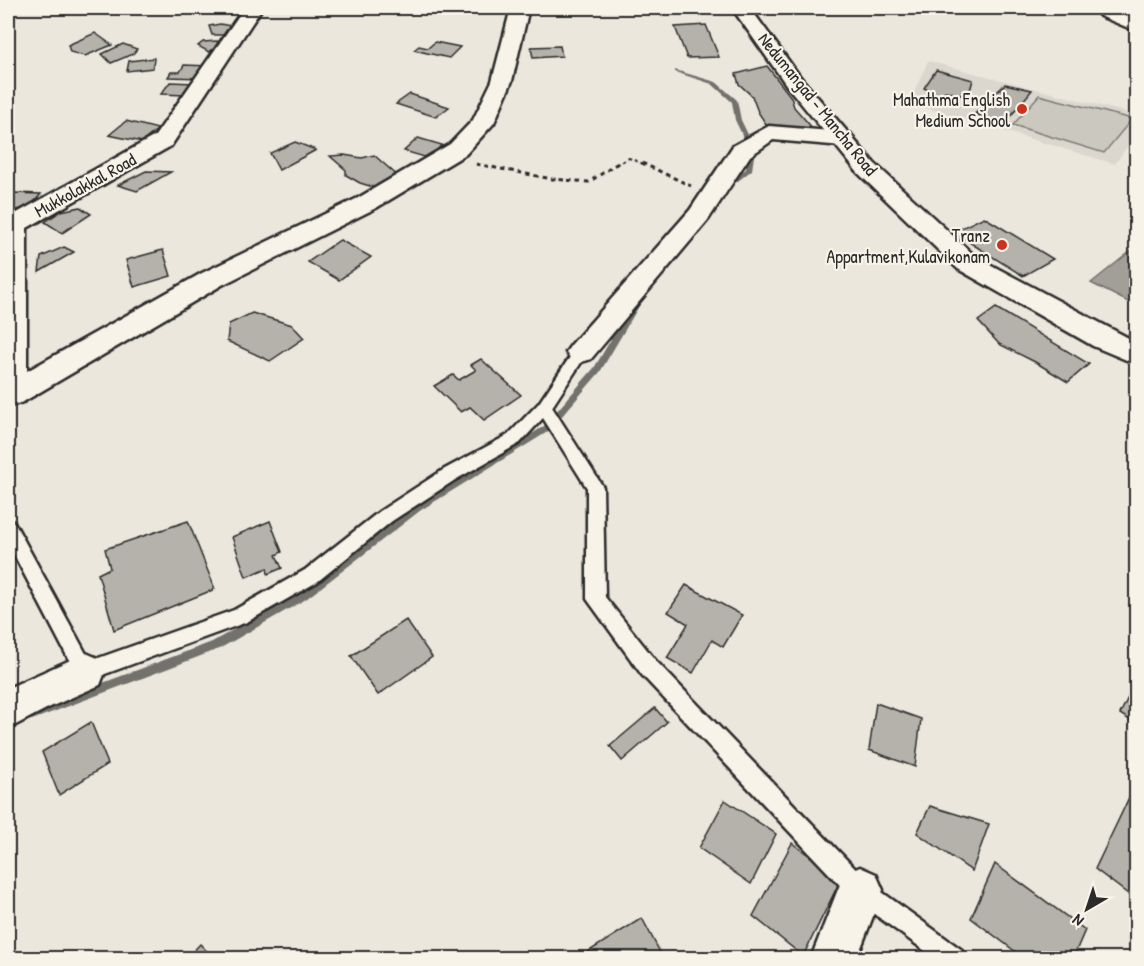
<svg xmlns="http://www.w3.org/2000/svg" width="1144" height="966" font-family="'Patrick Hand',sans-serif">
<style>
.built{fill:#dbd7ce}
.green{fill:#cbc8bf;stroke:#7b7a75;stroke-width:1.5}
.water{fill:#a29f98;stroke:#72716c;stroke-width:1.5}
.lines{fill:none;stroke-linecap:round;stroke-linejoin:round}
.stream{fill:#72716c;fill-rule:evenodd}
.building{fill:#b5b2ab;stroke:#2b2b2b;stroke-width:1.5}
.lane-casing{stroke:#2b2b2b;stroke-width:5}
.street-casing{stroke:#2b2b2b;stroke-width:5}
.secondary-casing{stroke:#2b2b2b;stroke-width:5}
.primary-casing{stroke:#2b2b2b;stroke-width:5}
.path-far1{stroke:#2b2b2b;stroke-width:2;stroke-dasharray:4 3;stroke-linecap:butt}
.path{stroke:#2b2b2b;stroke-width:3;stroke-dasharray:4.5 4;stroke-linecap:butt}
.lane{fill:#f7f3e8;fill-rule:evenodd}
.street{fill:#f7f3e8;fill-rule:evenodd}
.secondary{fill:#f7f3e8;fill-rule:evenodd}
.primary{fill:#f7f3e8;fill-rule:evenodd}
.poi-dot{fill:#c8321e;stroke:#f7f3e8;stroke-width:2}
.labels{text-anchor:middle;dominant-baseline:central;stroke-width:4.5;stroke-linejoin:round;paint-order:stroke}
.far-poi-label{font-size:18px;fill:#2b2b2b;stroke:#f7f3e8;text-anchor:end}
.far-street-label{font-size:18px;fill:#2b2b2b;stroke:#f7f3e8}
</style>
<rect width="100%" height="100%" fill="#ebe7dd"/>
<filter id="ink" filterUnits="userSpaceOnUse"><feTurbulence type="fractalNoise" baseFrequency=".0167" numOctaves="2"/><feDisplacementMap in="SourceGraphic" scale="12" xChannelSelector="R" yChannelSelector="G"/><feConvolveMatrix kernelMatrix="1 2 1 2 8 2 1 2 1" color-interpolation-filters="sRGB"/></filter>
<g filter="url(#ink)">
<path class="built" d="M928,61l208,54v19l-21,30 -205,-61z"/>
<path class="green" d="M1039,95l93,24 -28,34 -91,-28z"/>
<path class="water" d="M1136,247v59l-45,-23z"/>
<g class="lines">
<g class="stream">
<path d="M675,70l41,12 21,18 4,20 14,29 -3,21 -27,21 -2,1 -3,-2 26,-21 3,-20 -14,-29 -3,-18 -20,-18 -37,-12z"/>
<path d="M638,298l4,3 -42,71 -51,59 -128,79 -115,89 -87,50 -187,71 -4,-1 -1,-4 1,-4 184,-69 86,-49 117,-89 128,-77 51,-59 41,-69z"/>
</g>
</g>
<g class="building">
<path d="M220,24l11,2 -6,9h-13l-3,-9z"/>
<path d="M706,25l13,32 -32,1 -12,-31z"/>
<path d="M95,33l17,12 -27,11 -15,-4 -2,-7z"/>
<path d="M217,41l3,4 -11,7 -11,-6 5,-4z"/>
<path d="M435,42l25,5 -11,11 -35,-8 5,-4 9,2z"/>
<path d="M123,44l14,5 -4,5 -22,9 -9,-9z"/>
<path d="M560,46l2,10 -29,2 -2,-11z"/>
<path d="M154,58l-1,10 -26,3 2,-10z"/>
<path d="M184,65l26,1 -8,12 -34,-1 3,-5h9z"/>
<path d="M767,66l24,31 3,10 20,23 -46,-3 -10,-15 -6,-16 -13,-12 -3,-10z"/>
<path d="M936,70l37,10 -5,17 -22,-6 -8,4 -14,-7z"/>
<path d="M170,82l24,1 -8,12 -25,-1z"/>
<path d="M1005,84l27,6 -28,34 -29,-10z"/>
<path d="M410,94l39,13 -13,10 -40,-13z"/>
<path d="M126,121l32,8 -16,13 -33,-7z"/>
<path d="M418,138l24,7 -14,13 -24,-7z"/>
<path d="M295,142l21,8 -37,20 -9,-17z"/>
<path d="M344,155l18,3 12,-3 25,22 -23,11 -16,-5 -14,-8v-5l-16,-14z"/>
<path d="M146,171l25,1 -34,19 -19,-6z"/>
<path d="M14,193l27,1 -12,14 -20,3 -1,-16z"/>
<path d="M80,207l11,7 -29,19 -17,-11 16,-11z"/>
<path d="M984,217l69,42 -30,17 -70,-44z"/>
<path d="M340,240l31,17 -32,23 -31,-18z"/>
<path d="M64,247l10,5 -35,20 2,-15z"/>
<path d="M163,250l8,26 -37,11 -8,-27z"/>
<path d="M996,308l93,56 -21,18 -33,-20 -36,-18 -21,-23z"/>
<path d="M252,313l40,12 12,13 -34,23 -43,-20 2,-17z"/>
<path d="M481,359l40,36 -37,25 -14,-13 -9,5 -27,-26 19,-11 6,5 17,-10 -5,-5z"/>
<path d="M188,521l27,68 -101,41 -16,-56 12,-6 -5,-19z"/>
<path d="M270,521l12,31 -6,3 6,13 -14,6 -1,-6 -21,9 -14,-40z"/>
<path d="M686,585l56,30 -19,32 -11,-7 -19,33 -26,-15 21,-34 -20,-12z"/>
<path d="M406,620l26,37 -54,38 -27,-39z"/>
<path d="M1136,681v43l-16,-10z"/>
<path d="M876,703l45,16 -6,48 -46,-17z"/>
<path d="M655,708l12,14 -45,39 -12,-15z"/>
<path d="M91,722l17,42 -49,31 -17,-43z"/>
<path d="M1136,783v117l-41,-31z"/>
<path d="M725,800l51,34 -25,50 -52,-36z"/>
<path d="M930,806l59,18 -17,47 -55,-38z"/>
<path d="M792,843l49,36 -38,77 -50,-40z"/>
<path d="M995,864l90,66 -12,28h-49l-53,-40z"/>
<path d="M642,918l21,40h-75l-2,-5z"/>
<path d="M200,944l13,14h-26z"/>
</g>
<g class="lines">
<g class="lane-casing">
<path id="lane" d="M581,347l7,5 -36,55 51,80 2,110 51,64 212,221 94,68 4,8h-31l-83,-60 -210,-223 -55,-76v-111l-44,-70 -23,25 -65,37 -63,41 -75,61 -70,40 -161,59 -7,-2 -71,-136v-23l6,2 76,139 144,-51 71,-40 75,-59 63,-41 65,-35 31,-32 37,-55z"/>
</g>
<g class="street-casing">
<g id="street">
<path d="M244,8h18l-91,138 -144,82v143l175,-98 156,-75 92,-54 23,-24 19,-39 19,-73h18l-17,73 -18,42 -28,31 -90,54 -154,77 -199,117 -15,5v-189l147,-82z"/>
<path d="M769,126l74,6 8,2 3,5 -3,5 -8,2 -70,-6 -23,16 -42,64 -117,139 -10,3 -10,-3 -5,-7 5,-7 119,-135 43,-64z"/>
<path d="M86,653l14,6 5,13 -5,13 -52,23 -40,21v-41z"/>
<path d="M860,867l16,7 7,16 -26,68h-46l33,-84z"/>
</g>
</g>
<g class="secondary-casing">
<path id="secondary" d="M1094,8h19l23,10v13l-36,-15z"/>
</g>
<g class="primary-casing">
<path id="primary" d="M732,8h18l51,70 73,85 102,94 160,85v22l-43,-18 -135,-77 -100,-96 -71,-87z"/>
</g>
<g class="path-far1">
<path d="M476,164l3,1"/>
<path d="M615,165l14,-7 17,7"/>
</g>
<g class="path">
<path d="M642,163l49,23"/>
<path d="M476,164l76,15 37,3 29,-19"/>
</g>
<use href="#lane" class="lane"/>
<use href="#street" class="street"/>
<use href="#secondary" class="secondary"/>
<use href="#primary" class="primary"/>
</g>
</g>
<g class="poi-dot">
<circle cx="1022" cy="109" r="6"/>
<circle cx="1002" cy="245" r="6"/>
</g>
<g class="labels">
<g class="far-poi-label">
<text x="1010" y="99">Mahathma English<tspan x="1010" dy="21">Medium School</tspan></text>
<text x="990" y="235">Tranz<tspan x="990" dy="21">Appartment,Kulavikonam</tspan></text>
</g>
<g class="far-street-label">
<text transform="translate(818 104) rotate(51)">Nedumangad - Mancha Road</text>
<text transform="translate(85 185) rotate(-29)">Mukkolakkal Road</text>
</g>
</g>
<rect width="1144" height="966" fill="none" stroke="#f7f3e8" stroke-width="30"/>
<rect x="15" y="15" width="1114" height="936" fill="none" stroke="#2b2b2b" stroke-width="2" filter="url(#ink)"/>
<g transform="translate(1087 909) rotate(219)" stroke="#f7f3e8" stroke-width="4.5" paint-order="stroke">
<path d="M0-4.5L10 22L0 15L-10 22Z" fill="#2b2b2b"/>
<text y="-9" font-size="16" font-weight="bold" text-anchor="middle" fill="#2b2b2b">N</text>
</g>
</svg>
